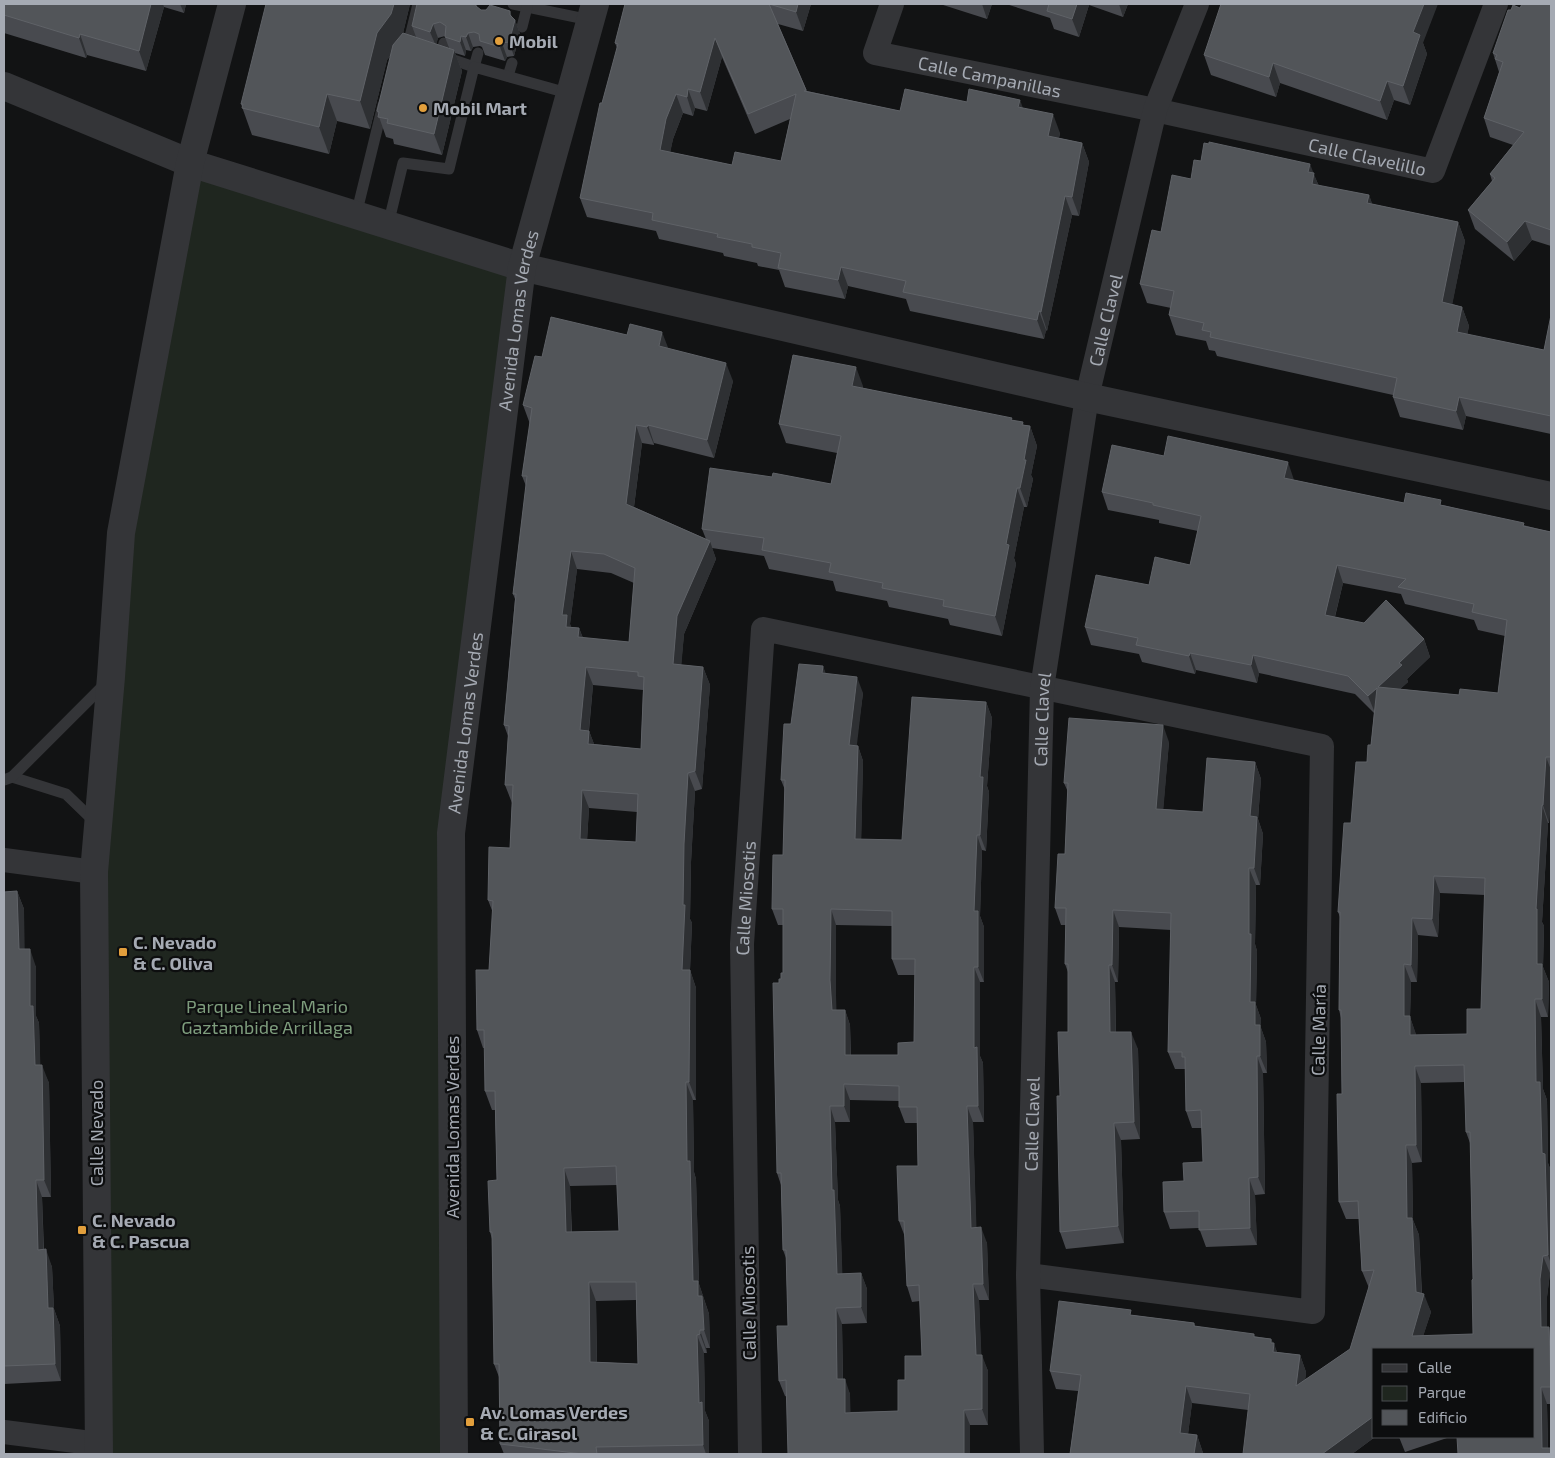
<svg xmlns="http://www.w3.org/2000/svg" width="1555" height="1458" font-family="'Exo 2',sans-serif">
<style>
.green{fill:#1f261f}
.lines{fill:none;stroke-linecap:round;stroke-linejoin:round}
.service{stroke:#343538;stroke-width:11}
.minor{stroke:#343538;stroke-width:24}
.tertiary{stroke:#343538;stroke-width:28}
.wall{fill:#484a4f;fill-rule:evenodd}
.shaded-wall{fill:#2e3033}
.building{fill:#525559;stroke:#5f6267;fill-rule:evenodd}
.poi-dot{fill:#e29f3c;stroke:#0d0e0f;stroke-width:2}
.labels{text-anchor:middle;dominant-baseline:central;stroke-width:4.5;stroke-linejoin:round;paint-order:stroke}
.poi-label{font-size:18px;font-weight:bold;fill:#a5aab3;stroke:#0d0e0f;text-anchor:start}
.street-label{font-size:18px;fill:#a5aab3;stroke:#0d0e0f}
.park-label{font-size:18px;fill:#7e9d7d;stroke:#0d0e0f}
</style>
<rect width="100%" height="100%" fill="#121314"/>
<path class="green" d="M190,163l332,104 -71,566 3,621h-355l-5,-582 17,-195z"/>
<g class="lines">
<g class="service">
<path d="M513,4l77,16"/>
<path d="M522,27l5,-20"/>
<path d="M413,47l-5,-2 10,-41"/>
<path d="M441,56l3,-13"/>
<path d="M445,57l29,10 4,-14"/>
<path d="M508,76l4,-13"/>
<path d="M356,215l27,-110"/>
<path d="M388,225l15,-62 46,6 25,-102 97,27"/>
<path d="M12,777l54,17 30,29"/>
<path d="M4,780l8,-3 95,-95"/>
</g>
<g class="minor">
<path id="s1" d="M892,4l-17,49 280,57 278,61 63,-167"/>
<path d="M4,860l90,12"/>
<path d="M4,1432l95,12"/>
<path id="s2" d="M750,1454l-8,-510 21,-315 559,117 -9,566 -285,-37"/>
<path id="s3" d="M1032,1454l-4,-179 14,-587 45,-291 68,-287 42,-106"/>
</g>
<g class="tertiary">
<path d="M4,86l186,77 332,104 565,130 464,99"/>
<path d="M99,1454l-5,-582 17,-195 10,-144 69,-370 42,-159"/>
<path id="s4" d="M454,1454l-3,-621 71,-566 73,-263"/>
</g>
</g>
<g class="wall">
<path d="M4,4h182l-2,9 -20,-6 -18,64 -59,-16 -1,3 -82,-25z"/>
<path d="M410,4l-7,29 13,4 -4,-11 66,-18 3,2 31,8 3,2 5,14 -6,22 -7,1 -2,4 -20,-6 -3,-8 -2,-1 -7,1 -2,4 -5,-1 -1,6 -10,-3 7,18 -20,84 -48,-11 -1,-5 -7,-2 -9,-26 14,-56 -4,5 -17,69 -33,-8 -8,33 -77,-19 -11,-31zM445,36v1l4,11 -13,-4 2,-6z"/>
<path d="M625,4h186l-8,27 -25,-7 29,67 93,20 67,-9 56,6 37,25 -1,5 23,5 7,19 -10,54 -7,-1 -25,116 -1,-1 -2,9 -134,-28 -4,-12 -58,-13 -3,13 -60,-12 -6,-17 -21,-4 -1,-3 -33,-7 -1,-3 -64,-14 -3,-8 -69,-14 -7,-19 22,-95 15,-55 -2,-5zM722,57l33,77 35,-15 -9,42 -49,4 -62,-13 3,-13 10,-26 10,3 2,-8 12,3z"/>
<path d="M940,4h52l-5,15z"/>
<path d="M1006,4h122l-5,13 -34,-12 -10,32 -25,-8 -4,-11z"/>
<path d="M1551,4v242l-19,-6 -18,21 -39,-32 -7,-19 24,-29 -2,-7 23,-29 -23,-8 -6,-19 15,-46 -6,-19 18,-43 9,-2z"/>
<path d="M1423,43l4,11 -17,51 -16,-5 -7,20 -107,-37 -4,14 -65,-22 -7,-20z"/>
<path d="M1201,161l112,12 6,13 50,9 3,9 86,18 7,19 -13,63 10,3 7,19 -2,9 77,15 7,-35v119l-85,-18 -3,14 -63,-13 -7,-20v-2l-176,-39 -2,-5 -6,-1 -3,-9 -30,-6 -7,-20 2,-7 -24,-5 -7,-19 21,-52z"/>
<path d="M669,349l64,32 -19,77 -60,-15v2l-12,-2 -8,64 72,32 -4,-10 70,-52 59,7 6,-31 -51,-10 -7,-19 84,-38v2l149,32 12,5 6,1 7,20 -6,29 2,4 -6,28h-3l-10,51 2,6 -14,72 -52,-11 -2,-6 -59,-12 -2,-6 -51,-10 -3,-10 -64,-12 -5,-13 -52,-8 4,11 -32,75 -3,31 22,2 7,18 -8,104 -7,2 -4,71 -1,57 2,4 -2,47 6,18v112h-3l1,72 2,7 3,105 10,30 1,34h-4l1,5h-3l1,58 4,10v33h-205l-4,-10 -1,-67 -5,-13 -2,-125 -2,-7 7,-52 -2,-70h-3l-7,-19v-43h-2l-6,-18 12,-60 4,-57 -5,-13 22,-52 2,-45 -7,-18 3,-49 -4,-11 11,-126 -2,-5 13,-108 -4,-10 8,-52 -7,-19 19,-48zM577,569l34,4 23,10 -5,59 -46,-4 -4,-10 -8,-1 -1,-3zM593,685l50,5 -2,59 -47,-5 -5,-13zM589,808l48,4 -1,30 -49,-2zM617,1185l2,46 -47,1 -2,-46zM636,1300l2,64 -41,-2 -1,-61z"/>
<path d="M1164,456l130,24 110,23 39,2 108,27v264l-2,27h-1l-6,99 2,4 -1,41 6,15 -1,35h-7l2,72 4,11 1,63 3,8v102h-1l-3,24v30l4,6v71h-4l1,44 3,6 -17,-17 -160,-88v88h1l-23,17 -104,-44 -56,-7 -4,31 9,1 6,18v1h-133l8,-63 -22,-2 -6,-18 82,-56 62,8 1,3 76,13 6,13 23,3 6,17 -1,8 45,-31 19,-61 -7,-17 -3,-52h-13l-7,-17 3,-108 -1,-76 -2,-8 1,-93 -2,-5 13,-89 20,-78 3,-32 -19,-19 -96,-21 -2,10 -61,-13 -1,4 -53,-12 -3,-8 -48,-9 -6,-18 64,-42 41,-20 8,-34 -39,-8v-3l-51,-10 -6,-18zM1343,583l58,11 4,10 69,16 4,10 27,6 -7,57 -39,2 -59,-6 8,-7 -1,-3 23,-22 -6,-18 -89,-22zM1440,893l45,2 -4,114 -14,25 -51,1 -6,-18 1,-35h6l1,-47 20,2zM1465,1082l1,50 4,11 3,136v55l-50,2 8,-24 -9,-19 -3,-58 -6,-15 -1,-57 10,-1 -1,-79z"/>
<path d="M823,666l2,7 38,20 -7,52 2,1 5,15 -2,78 41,1 84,-138 6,16 -5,68 2,6 -3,59 -4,-1 -2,66 4,11v55h-4v74l3,7 1,59h-11l3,105 11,16 2,57h-10l2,55 7,16v54h-18v29l-185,-58 -6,-15 9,-55 -2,-68 -3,-8 -2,-65 -4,-12 2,-190 2,-4 2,-6v-48h-5l-6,-16 11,-54 2,-65 -4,-10 10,-56zM836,925l56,1v33l6,16h17l-1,67 -16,13h-47l-1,-30 -5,-15h-9zM850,1100l49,1v6l6,16h12l1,43 -19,55 6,16 2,49 5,16 8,-1 2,55 -17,24 -7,31 -48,1v-18l-7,-15 -1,-55 25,-1v-34l-6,-16 -19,1 -2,-68 -2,-6 -3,-78h15z"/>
<path d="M1169,742l-6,67 40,3 52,-50 6,17 -3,40 5,15 -3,51h-4l-1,59 2,7 -1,54 5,14v9l5,14 1,31h-4l2,121 -10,1 2,50 -51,2 -7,-19 -29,1 -6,-17 20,-31 19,-19 -1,-34h-10l-6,-17 -1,-42h-10l-7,-17 3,-122 -52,-3 -1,55h-3l1,50 22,17 2,90 -19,1 3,103 -58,6 -6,-17v-136l8,-64v-60l-3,-8 1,-39h-5l-6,-17 10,-54 3,-62 -4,-9z"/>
<path d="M17,891l7,18v40l12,18v49l3,7 1,42 9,18 2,114h-9l2,52 8,18 2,42 6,17 1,55 -57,3v-492z"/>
<path d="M1399,1437h51l-45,15z"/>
</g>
<g class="shaded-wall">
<path d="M151,4h12l1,3 -18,64 -7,-20z"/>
<path d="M180,4h6l-2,9z"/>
<path d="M394,4h16l-9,38 -14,18 -17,69 -10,-28 17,-68z"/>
<path d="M798,4h13l-8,27 -7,-19z"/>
<path d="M982,4h10l-5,15z"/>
<path d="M1077,4h11l1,1 -10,32 -7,-18z"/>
<path d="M1119,4h9l-5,13z"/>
<path d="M1424,4h14l-15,39 4,11 -17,51 -7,-19 10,-54z"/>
<path d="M510,11l4,12 1,-3 5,14 -6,22 -5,-14z"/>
<path d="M433,24l5,14 -2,8 -6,-14z"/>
<path d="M468,33l5,14 -2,4 -5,-14z"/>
<path d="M80,34l7,21 -1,3 -7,-20z"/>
<path d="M461,36l5,14 -1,6 -5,-14z"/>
<path d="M715,38l7,19 -15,54 -7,-19z"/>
<path d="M502,43l5,14 -2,4 -5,-14z"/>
<path d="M454,50l8,21 -20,84 -8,-21z"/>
<path d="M1273,63l7,20 -4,14 -7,-20z"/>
<path d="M1387,81l7,19 -7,20 -7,-19z"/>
<path d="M688,89l7,19 -2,8 -6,-19z"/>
<path d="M327,94l10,27 -8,33 -10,-27z"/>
<path d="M676,94l7,19 -10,26 -6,30 -7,-19 6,-31z"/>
<path d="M1020,100l7,19 -9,-12z"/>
<path d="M1053,114l7,19 -5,22 -7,-19z"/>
<path d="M1082,143l7,19 -10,54 -7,-19z"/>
<path d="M1310,164l11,28 -2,12 -11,-32z"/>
<path d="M1369,195l7,19 -9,-11z"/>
<path d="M1065,196l7,19 -25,116 -6,-19z"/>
<path d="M1525,221l7,19 -18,21 -7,-19z"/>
<path d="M1458,222l7,19 -16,80 -7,-19z"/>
<path d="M841,267l7,19 -3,13 -7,-19z"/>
<path d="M1462,307l7,19 -5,26 -7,-20z"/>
<path d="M1039,311l7,19 -2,9 -7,-19z"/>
<path d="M662,332l7,18 -10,-4z"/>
<path d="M726,363l7,18 -19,77 -7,-18z"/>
<path d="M856,367l7,19 -4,20 -7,-20z"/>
<path d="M1459,397l7,19 -3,14 -7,-19z"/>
<path d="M1023,422l5,15 2,-11 7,20 -6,29 2,4 -6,28 -7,-19 4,-28 -2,-35z"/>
<path d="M636,425l6,18 -10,79 -6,-18z"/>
<path d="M648,425l6,18v2l-7,-18z"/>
<path d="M1288,462l6,18 -4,16 -6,-18z"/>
<path d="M1017,488l7,19 -10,51 2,6 -14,72 -7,-20 11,-72z"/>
<path d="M710,541l6,18 -32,75 -4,48 -7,-18 4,-48z"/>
<path d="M571,551l6,18 -7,55 4,9 -2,12 -10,-30z"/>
<path d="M1337,565l6,18 -12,49 -6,-17z"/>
<path d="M579,628l7,18 -8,-9z"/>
<path d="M1424,639l6,18 -23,22 1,3 -24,22 -6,-17 21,-24z"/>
<path d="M1190,653l6,17 -1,4 -6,-18z"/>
<path d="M1253,655l6,18 -2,10 -6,-18z"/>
<path d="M823,666l6,16 -7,-9z"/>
<path d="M586,667l7,18 -6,63 -7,-18z"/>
<path d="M703,667l7,18 -8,104 -7,-18z"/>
<path d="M857,677l6,16 -8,68 -6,-16z"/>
<path d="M1377,688l-2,25 -7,-17z"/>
<path d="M986,702l6,16 -5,68 2,6 -3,59 -6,-16v-58z"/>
<path d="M1163,725l6,17 -7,84 -6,-17z"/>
<path d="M589,731l7,18 -8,-5z"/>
<path d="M858,746l5,15 -2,93 -6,-15z"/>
<path d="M1546,757l5,13v26l-2,27 -6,-18z"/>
<path d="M1255,762l6,17 -3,40 5,15 -3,51 -6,-17 -4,-52z"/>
<path d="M688,773l7,18 -4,71 -1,57 2,4 -2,47 6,18v112l-7,-18 -7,-112 2,-126z"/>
<path d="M582,790l7,18 -3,49 -6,-18z"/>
<path d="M1542,805l6,18 -6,99 2,4 -1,41 6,15 -1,35 -6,-18 -5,-35 -1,-55z"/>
<path d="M977,835l5,15 -2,66 4,11v55l-6,-15 -4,-56z"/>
<path d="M1249,868l7,17 -1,59 2,7 -1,54 5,14v9l5,14 1,31 -7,-17 -5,-31 -5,-23 -1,-68z"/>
<path d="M1434,876l6,17 -2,44 -6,-18z"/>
<path d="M17,891l7,18 1,58 -6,-18z"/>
<path d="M831,909l5,16v70l1,31 -5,-16 -2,-30z"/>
<path d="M1113,910l6,17 -1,55 -6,-17z"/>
<path d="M1412,918l6,17 -1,47 -6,-17z"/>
<path d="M30,949l6,18v49l3,7 2,60 -6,-18 -5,-59z"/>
<path d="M1404,964l7,18 -1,35 6,17v19l-12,-37z"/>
<path d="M1109,965l6,17 1,67 -6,-17z"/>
<path d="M974,967l6,15v74l3,7 1,59 -6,-16 -4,-58z"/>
<path d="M1535,999l6,18 2,72 4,11 1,63 3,8v93l-3,-9 -6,-102 -6,-71z"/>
<path d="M845,1010l5,15 1,46 -6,-16z"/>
<path d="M1131,1032l7,17 2,90 -6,-17z"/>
<path d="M1257,1056l6,17 2,121 -7,-17z"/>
<path d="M42,1065l7,18 2,114 -7,-17z"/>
<path d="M1415,1066l6,17 1,79 -6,-17z"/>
<path d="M686,1082l7,18 1,72 2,7 3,105 10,30 1,34 -6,-18 -11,-49 -6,-120z"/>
<path d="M844,1084l6,16v22l-6,-16z"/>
<path d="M830,1106l5,16 3,78 2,6 3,84 -6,-16 -5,-84z"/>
<path d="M967,1106l6,16 4,121 -6,-15z"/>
<path d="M1114,1123l7,17 3,103 -6,-17z"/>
<path d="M1406,1145l6,18 1,57 6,15 3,67 2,-8 7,18 -12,37 -7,-13 4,-44 -9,-74z"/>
<path d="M564,1168l6,18 2,64 -6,-18z"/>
<path d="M1249,1178l6,17 2,50 -7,-17z"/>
<path d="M36,1180l6,17 2,70 -6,-17z"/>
<path d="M981,1227l6,16 2,57 -6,-16z"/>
<path d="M46,1249l6,18 2,42 6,17 1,55 -6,-17 -7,-56z"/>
<path d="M1543,1256l7,17 -3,24v48l-6,-18 -1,-48z"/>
<path d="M861,1273l6,16v34l-6,-16z"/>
<path d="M589,1282l7,19 1,79 -7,-18z"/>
<path d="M973,1284l6,16 3,68v-13l6,16v54l-6,-16 -6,-54z"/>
<path d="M836,1308l6,16 1,71 -6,-16z"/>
<path d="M1549,1327l2,6v54z"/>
<path d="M700,1330l6,18 1,5 -7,-19z"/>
<path d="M697,1335l7,18 1,58 4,10v33h-3l-3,-9 -4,-42z"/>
<path d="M1271,1339l3,6v-2l6,18 -7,-9 -2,-9z"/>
<path d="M1300,1355l6,17 -3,32 -7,-18z"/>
<path d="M845,1379l5,15 1,34 -6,-15z"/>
<path d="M1186,1386l6,17 -6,47 -6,-17z"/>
<path d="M1541,1387l6,17 1,50 -6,-6z"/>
<path d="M964,1410l6,15v29h-6z"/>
<path d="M1374,1416v21h1l-23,17h-30z"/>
<path d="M1197,1435l6,18v1h-9z"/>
</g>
<g class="building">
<path d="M4,4h147l-12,47 -59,-17 -1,4 -75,-23z"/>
<path d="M266,4h128l-3,10 -14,19 -17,68 -33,-7 -8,33 -77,-19 1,-4h-2z"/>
<path d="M417,4h59v2l5,4h5l4,-5 20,6v4l5,5 -6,22 -7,1 -2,4 -20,-6 -1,-7 -5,-2 -6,1 -2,4 -5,-1 -1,6 -15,-5 1,-11 -6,-4 -7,2 -3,8 -18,-6z"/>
<path d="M625,4h173l-2,8 -27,-8 37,86 -2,1 96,20 5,-22 62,13 2,-13 51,11 -2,7 35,7 -5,22 34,7 -10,54 -7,-1 -24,116 -2,-1 -2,9 -134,-28 3,-11 -65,-14 -3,13 -60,-12 3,-15 -29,-6v-3l-35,-7 1,-3 -66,-14 1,-7 -73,-15 20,-95h2l16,-59 -3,-1zM715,38l33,76 48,-20 -15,67 -46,-9 -3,13 -72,-15 6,-31 10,-25 11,3 1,-8 12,3z"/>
<path d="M1049,4h28l-5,15 -25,-8z"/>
<path d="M1221,4h203l-11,28 7,3 -17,51 -16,-5 -7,20 -107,-38 -4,14 -65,-22z"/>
<path d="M1522,4h29v226l-26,-9 -18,21 -39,-32 27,-32 -5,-4 34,-42 -40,-14 19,-56 -8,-3 2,-4 -4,-2 15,-43h3l2,-5 7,3z"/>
<path d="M403,33l51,17 -20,84 -47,-11 1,-4 -10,-2 1,-5 -2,-1 16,-66z"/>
<path d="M1209,142l101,22 -2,8 6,1 -2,11 57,11 -2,8 91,19 -16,80 20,5 -5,25 87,18 7,-35v101l-92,-19 -3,14 -63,-14 4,-19 -187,-41 1,-5 -9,-2 2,-7 -35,-8 5,-24 -34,-7 12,-54 9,2 11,-57 19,4 3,-19 7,1 3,-18 5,1z"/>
<path d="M551,317l76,18 3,-11 32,8 -3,14 67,17 -19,77 -59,-15 -1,2 -11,-2 -10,79 84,37 -33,75 -4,48 30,3 -8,104 -7,2 -4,71 -1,61h2l-3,65h8l-1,112h-3l1,79h3l3,120h5v15h4l2,34h-4v4l-3,1 2,68 3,-1 1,43 -107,2 1,7h-14l-83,-10 -1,-80h-5l-2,-132h-2l-2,-51 9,-1 -2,-89h-10l-1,-61h-7l-1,-60h13l4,-69 -5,-1 1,-53 21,1 3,-63h-8l4,-59 -5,-1 12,-131h-3l14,-118h-5l10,-68 -9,-3 12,-49 7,1zM571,551l33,3 31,14 -6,74 -51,-5 1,-9 -13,-1 1,-12h-5zM586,667l52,5v4l6,1 -3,72 -53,-5 1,-13 -9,-1zM582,790l56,4 -2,48 -56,-3zM616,1166l3,65 -53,1 -2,-64zM589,1282h47l2,82 -48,-2z"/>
<path d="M793,355l63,12 -4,19 160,32 -1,2 12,2 -1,3 8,1 -6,34h2l-6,28h-3l-11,56 3,1 -14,71 -52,-10 1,-6 -62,-12 1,-5 -54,-11 2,-9 -69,-13 2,-12 -62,-9 8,-61 62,9 1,-4 58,11 10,-48 -62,-12z"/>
<path d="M1168,436l120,26 -4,16 120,25 2,-10 35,7 -1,5 84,18 -1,3 28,6v225h-5l-3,48h-1l-6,104h1v55h5v35h-7l1,83h4l2,71 3,1 3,101 -5,1 -3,23 1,48h8l2,60h-10l1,61h9v6h-93l-1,-17h77v-88h-160v67l-52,38h-79l7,-60 -64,-8 -6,47 17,2 -3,19h2h-126l11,-79 -31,-4 9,-70 72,9 -1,5 64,8v3l60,8v3l17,2v4h3l-1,9 27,3 -4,31 54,-37 24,-79 -12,1 -4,-70 -19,1 -2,-108h5l-1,-84h-2l1,-98h-2l6,-89h7l5,-61h11l1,-17h3l6,-57 -9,8 -20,-20 -95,-21 -2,10 -61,-12 -1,3 -53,-11 2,-7 -53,-11 11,-52 53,10 6,-28 35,8 11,-49 -48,-11v-2l-51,-11 10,-47 52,11zM1337,565l69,14 -8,8 76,17 -2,8 35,8 -9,73 -38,-4 -1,6 -81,-8 24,-22 -3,-2 25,-24 -38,-39 -22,23 -39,-8zM1434,876l51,2 -4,131h-14v25l-57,1v-19h-6v-52l7,1 1,-47 20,1zM1464,1065l2,67h4l3,147 -1,1 1,54 -61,2 12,-42 -8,-2 -4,-74h-5l-1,-73h10l-1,-79z"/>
<path d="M799,664l24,2 -1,7 35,4 -8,68 9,1 -3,93 47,1 10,-143 74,5 -6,75h3l-3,58h-3l-3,76h4v56h-4v81l3,-1 1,59h-11l4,122 10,-1 2,57h-10l3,71h6v54l-18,1v44h-176l-2,-74 -7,1 -2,-55h11l-2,-76h-3l-2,-77h-4l-4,-190h6v-4h2v-6h2v-64h-11l1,-54h10l2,-75h-4l3,-56h7zM831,909l61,2v48h23l-1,83 -16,1v12h-53v-45h-13l-2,-30zM844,1084l55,2v21h18l1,59h-21l2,55h5l3,65 12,-1 3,71h-17v24h-7v31l-53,2v-34h-8l-1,-71 25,-1v-34l-24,1 -3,-84h-2l-2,-84h14z"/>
<path d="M1069,718l94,7 -7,84 47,3 4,-54 48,4 -5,54 7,1 -3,51h-5v66h2l-1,68h5v23h5v31h-3l1,121 -9,1 1,50 -51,2v-19l-35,1 -1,-30 21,-1 -1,-18 20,-1 -2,-52 -15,1 -1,-54h-3v-5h-14l3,-139 -58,-3 -1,55h-3l1,67h21l3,90 -20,1 4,103 -58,6 -3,-136h3l-2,-64h10v-68h-3l1,-56h-11l3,-54h7l3,-71h-4z"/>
<path d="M17,891l2,58h11v57h3l2,59h7l2,115h-8l2,70 8,-1 2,59h5l2,56 -51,2v-474z"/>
</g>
<g class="poi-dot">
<circle cx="499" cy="41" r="5"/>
<circle cx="423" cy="108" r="5"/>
<rect x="118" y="947" width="10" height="10" rx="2.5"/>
<rect x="77" y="1225" width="10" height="10" rx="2.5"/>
<rect x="465" y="1417" width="10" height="10" rx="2.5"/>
</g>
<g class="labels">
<g class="poi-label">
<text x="509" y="41">Mobil</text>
<text x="433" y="108">Mobil Mart</text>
<text x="133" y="942">C. Nevado<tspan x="133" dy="21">&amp; C. Oliva</tspan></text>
<text x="92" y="1220">C. Nevado<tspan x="92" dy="21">&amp; C. Pascua</tspan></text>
<text x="480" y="1412">Av. Lomas Verdes<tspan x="480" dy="21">&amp; C. Girasol</tspan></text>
</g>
<g class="street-label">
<text stroke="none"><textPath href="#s1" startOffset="169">Calle Campanillas</textPath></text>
<text stroke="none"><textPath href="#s1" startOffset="555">Calle Clavelillo</textPath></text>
<text stroke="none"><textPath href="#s3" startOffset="1140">Calle Clavel</textPath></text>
<text stroke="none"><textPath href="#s4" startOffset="1138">Avenida Lomas Verdes</textPath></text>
<text stroke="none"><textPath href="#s3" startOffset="735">Calle Clavel</textPath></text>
<text stroke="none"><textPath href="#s4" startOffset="732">Avenida Lomas Verdes</textPath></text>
<text stroke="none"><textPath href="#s2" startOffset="556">Calle Miosotis</textPath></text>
<text transform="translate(1318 1030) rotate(-89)">Calle María</text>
<text stroke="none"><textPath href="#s3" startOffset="330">Calle Clavel</textPath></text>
<text transform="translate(452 1127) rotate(-90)">Avenida Lomas Verdes</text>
<text transform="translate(96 1133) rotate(-90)">Calle Nevado</text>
<text transform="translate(748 1303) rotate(-91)">Calle Miosotis</text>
</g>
<g class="park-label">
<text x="267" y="1006">Parque Lineal Mario<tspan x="267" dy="21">Gaztambide Arrillaga</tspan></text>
</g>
</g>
<rect width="1555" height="1458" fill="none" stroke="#a5aab3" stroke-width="10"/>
<rect x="1372" y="1348" width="162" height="90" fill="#0d0e0f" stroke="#4a4c51"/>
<rect x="1382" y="1364" width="25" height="8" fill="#343538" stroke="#4a4c51"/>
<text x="1418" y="1373" font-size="15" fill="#a5aab3">Calle</text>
<rect x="1382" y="1386" width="25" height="15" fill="#1f261f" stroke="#4a4c51"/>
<text x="1418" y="1398" font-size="15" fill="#a5aab3">Parque</text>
<rect x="1382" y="1410" width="25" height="15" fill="#525559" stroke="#4a4c51"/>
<text x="1418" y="1423" font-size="15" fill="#a5aab3">Edificio</text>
</svg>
